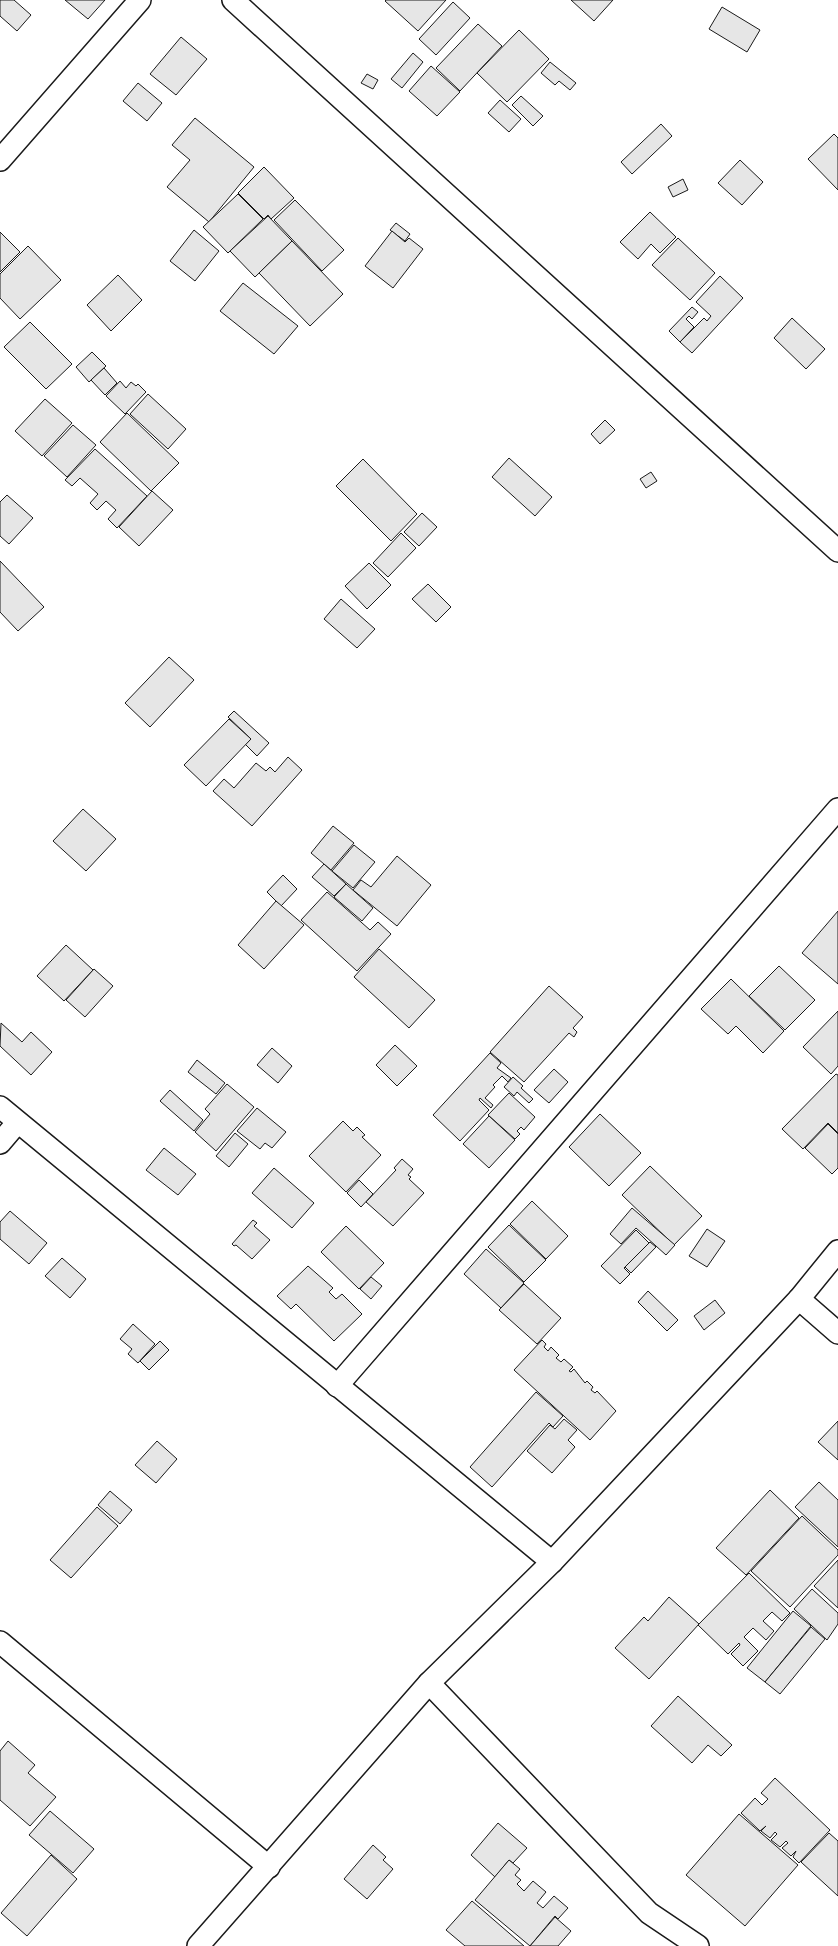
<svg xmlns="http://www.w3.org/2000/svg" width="838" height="1946" font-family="'Exo 2',sans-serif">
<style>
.building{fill:#e6e6e6;stroke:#1a1a1a}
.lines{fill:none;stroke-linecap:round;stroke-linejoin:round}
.street-casing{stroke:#1a1a1a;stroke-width:24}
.street{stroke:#fff;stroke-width:21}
</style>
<rect width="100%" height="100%" fill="#fff"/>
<g class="building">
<path d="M0,0h14l17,15 -14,16 -17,-15z"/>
<path d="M65,0h40l-17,19z"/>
<path d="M386,0h60l-28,31 -33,-30z"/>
<path d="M571,0h42l-19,21z"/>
<path d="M453,2l17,16 -34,37 -17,-16z"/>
<path d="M722,7l38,23 -13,22 -38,-23z"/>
<path d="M478,24l24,22 -42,45 -24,-23z"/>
<path d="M519,30l30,29 -42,43 -30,-29z"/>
<path d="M181,37l26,22 -31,36 -26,-21z"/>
<path d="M413,53l10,9 -21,26 -11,-9z"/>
<path d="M550,62l26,21 -6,7 -11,-9 -4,4 -14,-12z"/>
<path d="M431,66l29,26 -23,24 -28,-25z"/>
<path d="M367,74l11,6 -5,9 -12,-6z"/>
<path d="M138,83l24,20 -15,18 -24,-20z"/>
<path d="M521,96l22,20 -10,10 -21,-21z"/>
<path d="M500,100l21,19 -12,13 -21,-19z"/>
<path d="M195,118l59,49 -45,55 -42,-35 23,-27 -18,-15z"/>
<path d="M661,124l11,12 -40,38 -11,-12z"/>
<path d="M834,134l4,4v52l-30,-31z"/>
<path d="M740,160l23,22 -21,23 -24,-22z"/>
<path d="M264,167l30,31 -23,21 -3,-4 -4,4 -26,-26z"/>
<path d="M683,179l5,11 -15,7 -5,-10z"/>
<path d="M238,194l25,25 -35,34 -25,-26z"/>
<path d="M295,200l49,50 -22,21 -48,-51z"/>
<path d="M650,212l26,25 -16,16 -9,-9 -13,15 -18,-17z"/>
<path d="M268,216l24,25 -37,36 -25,-26z"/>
<path d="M396,223l14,11 -5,7 -15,-11z"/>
<path d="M194,230l25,21 -24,30 -25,-20z"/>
<path d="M392,231l13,11 4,-4 14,11 -30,39 -28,-22z"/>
<path d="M0,232l20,20 -20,20z"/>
<path d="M678,238l37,35 -25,27 -38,-35z"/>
<path d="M292,241l51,53 -33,32 -51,-53z"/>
<path d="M28,246l33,34 -41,39 -20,-21v-24z"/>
<path d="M118,275l24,25 -31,31 -24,-26z"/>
<path d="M720,276l23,22 -51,55 -12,-11 24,-24 3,3 4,-5 -15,-14z"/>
<path d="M243,283l55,43 -24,28 -54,-43z"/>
<path d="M692,307l6,5 -6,7 -3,-3 -3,3 8,8 -14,15 -11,-11z"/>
<path d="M792,318l33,31 -19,20 -32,-31z"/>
<path d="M30,322l42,42 -26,25 -42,-42z"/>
<path d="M92,352l14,14 -17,16 -13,-15z"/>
<path d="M104,368l13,15 -12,12 -14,-15z"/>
<path d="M120,381l6,7 5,-6 5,4 2,-2 8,8 -21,22 -19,-18z"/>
<path d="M148,394l38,35 -18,20 -38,-35z"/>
<path d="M45,399l27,24 -30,33 -27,-25z"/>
<path d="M127,413l52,50 -28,28 -51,-49z"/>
<path d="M605,420l10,10 -15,14 -9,-10z"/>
<path d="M73,425l23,20 -29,32 -23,-21z"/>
<path d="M95,449l52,47 -30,32 -9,-9 8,-9 -10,-9 -9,9 -7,-7 8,-9 -18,-16 -8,8 -7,-6z"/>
<path d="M509,458l43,39 -17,19 -43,-39z"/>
<path d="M363,459l54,55 -26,27 -55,-55z"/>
<path d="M651,472l6,9 -11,7 -6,-9z"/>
<path d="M152,491l21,19 -34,36 -20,-19z"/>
<path d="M7,495l26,23 -24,26 -9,-8v-34z"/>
<path d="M422,513l15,14 -18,19 -15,-14z"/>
<path d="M401,533l15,15 -28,29 -15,-14z"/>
<path d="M0,561l44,46 -26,24 -18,-19z"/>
<path d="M369,563l22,22 -24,24 -22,-23z"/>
<path d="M428,584l23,23 -15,15 -24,-23z"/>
<path d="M341,599l34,30 -18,19 -33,-29z"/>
<path d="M169,657l25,23 -44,47 -25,-24z"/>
<path d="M234,711l35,32 -12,13 -12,-12 6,-5 -23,-22z"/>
<path d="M229,719l22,20 -45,47 -22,-21z"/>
<path d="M288,757l14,13 -50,56 -39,-35 11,-12 10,9 22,-25 10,8 4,-4 5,5z"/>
<path d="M83,809l33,30 -30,32 -33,-30z"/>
<path d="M333,826l21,17 -23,27 -20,-17z"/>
<path d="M354,845l21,17 -22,26 -21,-17z"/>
<path d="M397,856l34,29 -34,41 -44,-36 8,-10 10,7z"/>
<path d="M324,864l22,20 -12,12 -22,-19z"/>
<path d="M283,875l14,14 -16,17 -14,-14z"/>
<path d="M346,884l27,24 -11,13 -28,-24z"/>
<path d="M327,892l43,38 8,-8 13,12 -34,37 -56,-51z"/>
<path d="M276,901l28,24 -40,44 -26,-24z"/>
<path d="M838,911v73l-36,-31z"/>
<path d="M66,945l27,25 -29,31 -27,-25z"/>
<path d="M379,949l56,51 -26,28 -55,-51z"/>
<path d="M779,966l36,34 -30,30 -36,-34z"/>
<path d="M94,969l19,17 -28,31 -19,-17z"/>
<path d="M731,979l53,52 -21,22 -27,-27 -8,8 -27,-25z"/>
<path d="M549,986l34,31 -10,11 4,4 -3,5 -5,-4 -45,49 -34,-30z"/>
<path d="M838,1011v55l-7,8 -28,-27z"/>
<path d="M1,1023l21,19 9,-10 21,20 -21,23 -31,-29z"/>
<path d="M395,1045l22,21 -20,20 -21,-21z"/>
<path d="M272,1048l20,18 -14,17 -21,-18z"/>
<path d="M490,1053l11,10 -4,5 14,10 -3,4 -6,-6 -9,9 2,2 -10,11 8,7 -2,3 -11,-10 -1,2 10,10 -29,31 -27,-26z"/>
<path d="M197,1060l28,23 -9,11 -28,-22z"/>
<path d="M554,1069l14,13 -19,21 -15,-13z"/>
<path d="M836,1074l2,1v58l-10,-10 -25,26 -21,-20z"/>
<path d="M513,1077l10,9 -2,2 12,11 -4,4 -12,-11 -3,4 -10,-9z"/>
<path d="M227,1084l27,23 -38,44 -21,-19 15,-18 -5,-5z"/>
<path d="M170,1090l33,30 -9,11 -34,-30z"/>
<path d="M509,1093l26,24 -11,13 -3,-3 -4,4 3,3 -5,5 -27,-24z"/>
<path d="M257,1108l29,24 -14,16 -7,-5 -5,6 -23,-18z"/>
<path d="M600,1114l41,39 -32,33 -40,-39z"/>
<path d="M489,1116l26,24 -26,28 -26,-24z"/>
<path d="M343,1121l10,10 4,-4 8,8 -3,2 19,18 -35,37 -37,-36z"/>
<path d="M828,1124l10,10v34l-6,6 -27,-26z"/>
<path d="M235,1133l13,11 -19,23 -13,-11z"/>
<path d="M164,1148l32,26 -18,21 -32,-25z"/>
<path d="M402,1159l11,10 -5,6 3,2 -2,2 15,14 -31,33 -27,-24 30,-32 -2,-2z"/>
<path d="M650,1166l52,50 -28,29 -52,-50z"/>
<path d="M274,1168l40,35 -22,25 -40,-35z"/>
<path d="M359,1180l14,14 -12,13 -14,-14z"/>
<path d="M532,1201l36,35 -22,23 -36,-35z"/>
<path d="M632,1208l43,37 -9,10 -30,-27 -15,16 -11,-10z"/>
<path d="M10,1211l37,32 -18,21 -29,-25v-17z"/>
<path d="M253,1220l4,3 -3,3 16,14 -18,19 -16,-14 -2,1 -2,-2z"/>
<path d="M509,1225l37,35 -22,22 -36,-35z"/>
<path d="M346,1226l38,37 -25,26 -38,-37z"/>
<path d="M707,1229l18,12 -18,26 -18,-11z"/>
<path d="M636,1230l13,13 -25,25 6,6 -10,10 -19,-18z"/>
<path d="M650,1242l6,5 -25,26 -6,-6z"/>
<path d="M486,1249l38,34 -23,25 -37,-34z"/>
<path d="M62,1258l24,21 -16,19 -25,-22z"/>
<path d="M308,1266l25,22 -4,4 7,7 6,-5 20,20 -28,27 -38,-37 -5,5 -14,-13z"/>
<path d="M371,1277l11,9 -11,13 -11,-10z"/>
<path d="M524,1284l37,34 -24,26 -38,-34z"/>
<path d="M648,1291l30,29 -11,11 -29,-29z"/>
<path d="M715,1300l10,13 -21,17 -10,-14z"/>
<path d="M133,1324l22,20 -17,19 -10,-9 4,-5 -12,-10z"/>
<path d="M542,1340l4,4 -2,3 4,4 3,-4 8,8 -3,3 5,4 3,-3 9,8 -4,4 2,1 3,-3 11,14 2,-2 6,6 -2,3 4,3 2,-2 19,20 -26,29 -76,-70z"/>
<path d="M160,1341l9,9 -20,20 -9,-9z"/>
<path d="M536,1392l27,24 -10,11 -4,-4 -57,64 -22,-20z"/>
<path d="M564,1419l13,11 -9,10 7,7 -23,26 -25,-22 23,-26 5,4z"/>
<path d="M838,1421v39l-20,-18z"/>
<path d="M157,1441l20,18 -21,24 -21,-18z"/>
<path d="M819,1482l19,18v47l-43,-40z"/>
<path d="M770,1490l29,28 -53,57 -30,-27z"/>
<path d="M110,1491l22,19 -12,14 -22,-19z"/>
<path d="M97,1507l21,19 -47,52 -21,-18z"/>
<path d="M802,1516l36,34v5l-48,52 -39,-36z"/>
<path d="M838,1560v48l-24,-22z"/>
<path d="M749,1573l41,40 -8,8 -10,-9 -9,9 11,10 -8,9 -13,-12 -9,9 14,14 -15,15 -12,-12 9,-9 -1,-2 -11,11 -30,-29z"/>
<path d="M812,1589l26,24v11l-11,16 -33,-31z"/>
<path d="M669,1597l30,27 -50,55 -34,-31 29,-31 4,4z"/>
<path d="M793,1611l18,15 -46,56 -18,-14z"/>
<path d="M811,1627l14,12 -45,55 -15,-12z"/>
<path d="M678,1696l54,49 -11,11 -13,-11 -16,18 -41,-37z"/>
<path d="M8,1741l27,24 -7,8 28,24 -26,29 -30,-26v-49z"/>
<path d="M775,1778l55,52 -31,33 -6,-6 3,-6 -5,5 -9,-8 6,-5 -2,-2 -6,6 -9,-7 6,-6 -2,-2 -5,6 -9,-7 5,-5 -6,5 -19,-18 14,-15 7,7 6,-6 -7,-6z"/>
<path d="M50,1811l44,38 -21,24 -44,-38z"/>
<path d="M739,1814l59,51 -53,61 -59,-51z"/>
<path d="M498,1823l29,25 -14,15 -4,-3 -14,17 -24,-22z"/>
<path d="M829,1833l9,8v55l-37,-34z"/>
<path d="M373,1845l13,12 -3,3 10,9 -26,30 -23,-20z"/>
<path d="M51,1855l26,24 -50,57 -26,-23z"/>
<path d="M509,1860l11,9 -5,6 6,5 -4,4 7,7 9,-10 13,11 -9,11 6,5 11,-12 14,12 -10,11 -3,-3 -25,30 -55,-46z"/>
<path d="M472,1901l52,45h-59l-19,-16z"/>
<path d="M555,1917l16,14 -13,15h-28z"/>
</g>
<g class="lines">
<g class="street-casing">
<g id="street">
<path d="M233,0l605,551"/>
<path d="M0,160l140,-160"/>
<path d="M0,1107l552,455"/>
<path d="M0,1143l17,-20"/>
<path d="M799,1299l39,34"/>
<path d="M337,1386l501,-577"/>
<path d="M0,1642l269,225"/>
<path d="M429,1683l220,230 49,33"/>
<path d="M198,1946l231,-263 123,-121 247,-263 39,-48"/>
</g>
</g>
<use href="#street" class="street"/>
</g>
</svg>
